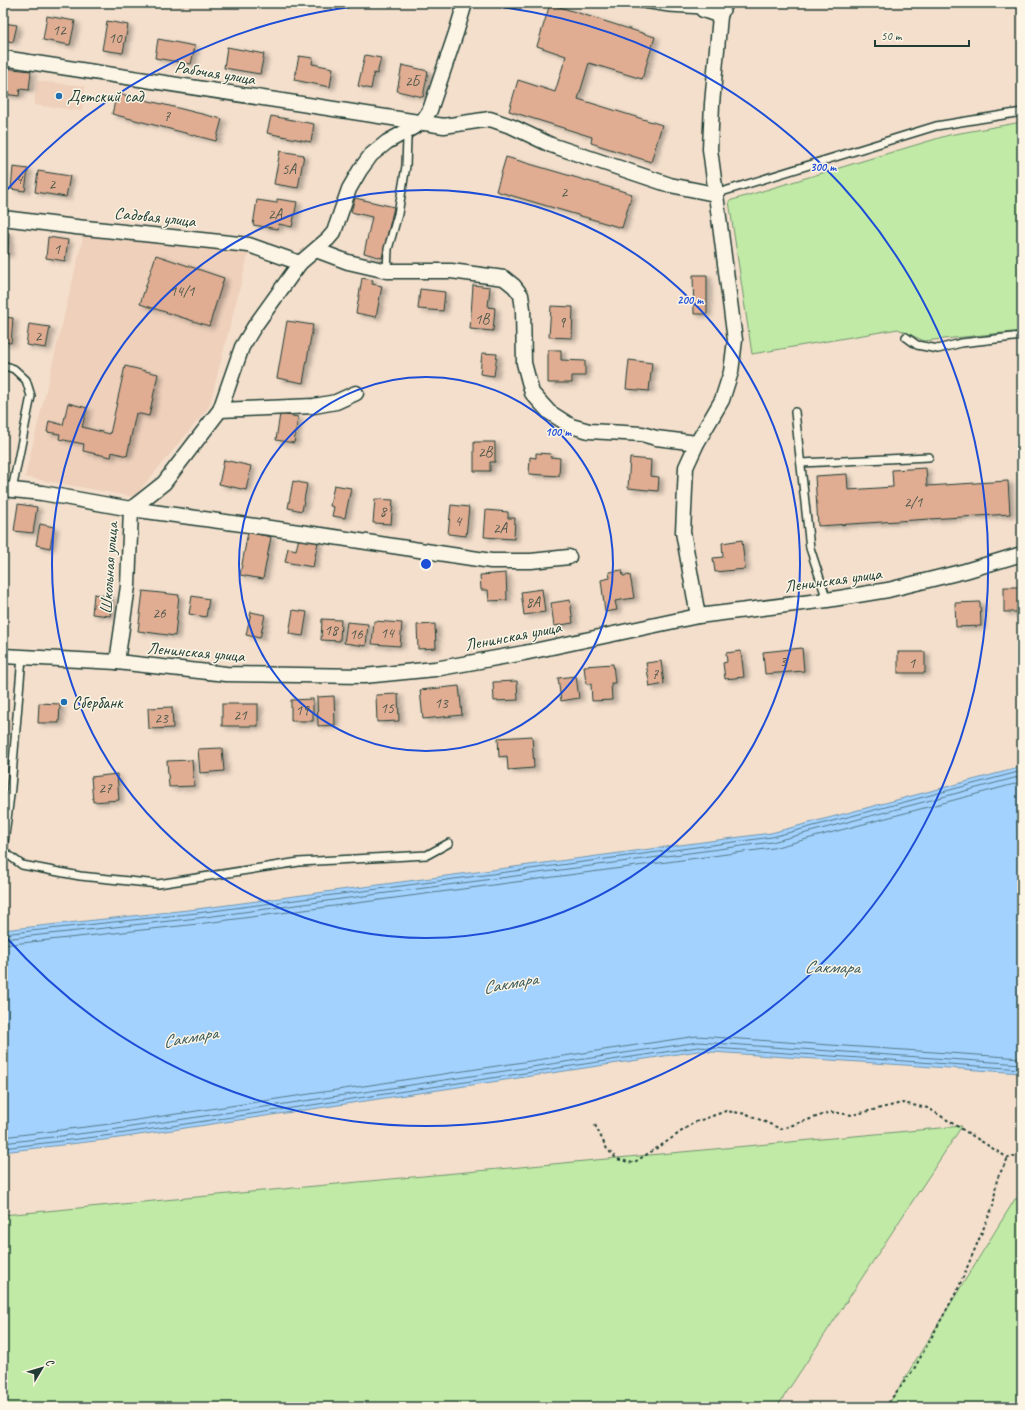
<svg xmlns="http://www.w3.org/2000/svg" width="1025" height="1410" font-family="Caveat,sans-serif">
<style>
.built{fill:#eed0bb}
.green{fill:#c0eaa6;stroke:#70946d}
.water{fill:#a3d2ff;stroke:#6e96ae}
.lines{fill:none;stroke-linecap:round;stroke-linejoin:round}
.shore{stroke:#547985;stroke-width:1}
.building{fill:#e0ad93;stroke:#1f3d34;filter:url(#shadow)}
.lane-casing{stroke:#1f3d34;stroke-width:10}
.street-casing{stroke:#1f3d34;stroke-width:17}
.path{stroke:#1f3d34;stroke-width:2;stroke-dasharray:3 3;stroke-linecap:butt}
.lane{stroke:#fcf5e5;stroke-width:7}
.street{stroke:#fcf5e5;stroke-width:14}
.ring{fill:none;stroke:#1d4ed8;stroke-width:2}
.poi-dot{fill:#1f6fb2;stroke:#fcf5e5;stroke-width:1.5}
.labels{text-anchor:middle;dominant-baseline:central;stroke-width:3;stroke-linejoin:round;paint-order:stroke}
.number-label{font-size:15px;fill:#4f594c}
.street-label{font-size:17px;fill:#1f3d34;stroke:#fcf5e5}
.poi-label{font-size:17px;fill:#1f3d34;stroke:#fcf5e5;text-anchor:start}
.water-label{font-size:18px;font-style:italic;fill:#395b5d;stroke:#fcf5e5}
.centre{fill:#1d4ed8;stroke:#fcf5e5;stroke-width:2}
.ring-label{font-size:12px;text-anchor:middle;font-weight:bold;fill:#1d4ed8;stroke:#fcf5e5;stroke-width:3;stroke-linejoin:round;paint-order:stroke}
</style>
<defs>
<filter id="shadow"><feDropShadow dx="4.5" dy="2.5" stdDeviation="2" flood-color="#0004"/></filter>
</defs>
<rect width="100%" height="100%" fill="#f4dfcc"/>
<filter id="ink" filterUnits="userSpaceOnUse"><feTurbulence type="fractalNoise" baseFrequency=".025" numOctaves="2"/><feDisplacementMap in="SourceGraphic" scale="8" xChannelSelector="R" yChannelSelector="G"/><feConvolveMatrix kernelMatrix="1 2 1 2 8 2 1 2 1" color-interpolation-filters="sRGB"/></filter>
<g filter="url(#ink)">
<g class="built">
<path d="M37,81l48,5 -3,25 -48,-6z"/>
<path d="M84,234l165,18 -40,155 -75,90 -109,-20z"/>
</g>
<g class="green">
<path d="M1022,122v209l-98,10 -26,-12 -146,25 -23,-153 220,-66z"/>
<path d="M962,1126l-185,281h-774v-192z"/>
<path d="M1022,1198v209h-135l128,-208z"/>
</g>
<path class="water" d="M1022,767v306l-324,-22 -586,88 -109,13v-222l194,-21 574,-76z"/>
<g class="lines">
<g class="shore">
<path d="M3,934l194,-21 575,-76 250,-66"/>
<path d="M3,939l195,-21 574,-76 250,-66"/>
<path d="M3,945l195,-21 575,-76 249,-66"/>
<path d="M3,1137l107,-13 587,-88 325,22"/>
<path d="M3,1143l108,-13 587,-88 324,22"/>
<path d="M3,1148l109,-13 586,-88 324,22"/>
</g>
</g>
<g class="building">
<path d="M550,4l105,33 -13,42 -53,-16 -11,36 84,26 -11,37 -60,-19 1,-6 -83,-26 9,-31 37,12 11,-36 -29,-10z"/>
<path d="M47,16l28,5 -5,24 -27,-5z"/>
<path d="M107,21l21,4 -5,28 -21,-3z"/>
<path d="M3,23l14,2 -4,17 -10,-2z"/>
<path d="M158,39l37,7 -4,18 -36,-6z"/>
<path d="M227,47l37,7 -4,20 -36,-6z"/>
<path d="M365,55l16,3 -4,16 -3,-1 -3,16 -13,-3z"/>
<path d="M299,56l14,2 -1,6 21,4 -3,19 -36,-7z"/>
<path d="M402,65l26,6 -5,26 -26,-6z"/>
<path d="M3,68l28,3 -2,19 -9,-1 -1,7 -16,-2z"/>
<path d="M117,93l105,26 -6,22 -104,-27z"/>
<path d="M271,116l43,8 -3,18 -44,-9z"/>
<path d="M280,151l24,4 -6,33 -24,-4z"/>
<path d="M506,157l126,37 -10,34 -126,-37z"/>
<path d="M13,167l15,2 -3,22 -14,-2z"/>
<path d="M38,171l32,5 -4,21 -31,-5z"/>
<path d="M355,198l39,9 -12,51 -18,-5 8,-36 -21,-5z"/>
<path d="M277,199l20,3 -5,25 -13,-3 -1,5 -25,-4 4,-25 20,3z"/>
<path d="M3,232l6,1 -1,21h-5z"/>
<path d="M48,237l20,3 -3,21 -19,-3z"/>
<path d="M156,255l68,23 -15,48 -69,-22z"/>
<path d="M693,275h14v39h-13z"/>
<path d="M362,278l11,2 -1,4 10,2 -6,31 -20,-4z"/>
<path d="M473,285l17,2 -2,20 7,1 -2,23 -23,-2z"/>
<path d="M420,289l25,3 -2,19 -25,-2z"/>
<path d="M551,306l22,1 -1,31 -23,-1z"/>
<path d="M3,317l10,1 -2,25 -8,-1z"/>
<path d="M287,321l26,4 -10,58 -26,-5z"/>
<path d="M29,324l21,3 -4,21 -20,-3z"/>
<path d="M548,350h13v10l24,1v15h-13v7h-24z"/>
<path d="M482,353l15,1 -3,22 -14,-2z"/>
<path d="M629,360l23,3 -3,28 -23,-2z"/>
<path d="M125,366l33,8 -9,42 -13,-3 -9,43 -15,-4 -1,5 -28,-6 1,-7 -25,-5 1,-5 -13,-2 2,-11 14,4 5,-22 19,5 -5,19 28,7z"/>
<path d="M280,414l18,3 -4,26 -18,-3z"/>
<path d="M474,442h21v20h-5v9h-16z"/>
<path d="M536,453l15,1 -1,3 10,1 -1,18 -30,-2 1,-17 6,1z"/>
<path d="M630,458l21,2 -1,16 9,1 -1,14 -30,-3z"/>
<path d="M224,460l27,6 -5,24 -27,-6z"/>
<path d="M926,468l1,18 81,-5 2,33 -192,12 -3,-50 32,-2 1,16 45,-3 -1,-17z"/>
<path d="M293,481l14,3 -5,27 -14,-3z"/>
<path d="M334,485l17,3 -6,30 -13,-2 2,-9 -4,-1z"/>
<path d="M375,499l18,1 -2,24 -18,-1z"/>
<path d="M18,504l19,3 -4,26 -19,-2z"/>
<path d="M451,505l18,2 -3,29 -18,-2z"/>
<path d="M486,510l22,2v6h7l-1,21 -30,-2z"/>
<path d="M40,524l14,3 -4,21 -14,-3z"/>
<path d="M248,532l23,5 -8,42 -23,-4z"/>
<path d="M299,538l19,4 -5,25 -28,-5 3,-14 8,2z"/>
<path d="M742,540l3,29 -30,3 -2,-14 10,-1 -1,-14z"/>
<path d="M622,570l1,6 7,-1 4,23 -19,3 2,9 -12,2 -4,-32 9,-2 -1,-6z"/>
<path d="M506,573l1,27 -18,1 -1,-11h-7l-1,-15z"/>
<rect x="1004" y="587" width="18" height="25"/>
<path d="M542,589l3,23 -21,3 -3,-23z"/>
<path d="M143,591l36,4 -4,41 -37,-5z"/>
<path d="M94,594l18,3 -2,19 -18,-2z"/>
<path d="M192,596l17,3 -3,18 -17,-3z"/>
<path d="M570,600l3,23 -19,3 -3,-23z"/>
<path d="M980,602l1,24 -25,1 -1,-24z"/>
<path d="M293,610l14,2 -4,24 -14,-2z"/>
<path d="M251,612l14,3 -5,23 -14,-3z"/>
<path d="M322,619l19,1 -1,21 -19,-1z"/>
<path d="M374,621l28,2 -2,23 -28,-2z"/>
<path d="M347,622l21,2 -2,22 -22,-3z"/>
<path d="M435,624l1,24 -18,1 -1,-24z"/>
<path d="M802,648l2,23 -39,3 -2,-22z"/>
<path d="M741,651l3,26 -19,2 -2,-16 4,-1 -1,-9z"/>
<rect x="898" y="652" width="27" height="21"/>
<path d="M661,661l3,23 -14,3 -4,-24z"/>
<path d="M613,664l2,19h-4l1,17 -20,1 -1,-17h-5l-2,-18z"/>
<path d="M576,676l3,22 -18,3 -3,-23z"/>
<path d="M517,681l1,19 -24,1 -1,-19z"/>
<path d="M459,686l3,29 -39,4 -3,-29z"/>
<path d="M398,694l1,27 -22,1 -1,-27z"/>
<path d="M334,696l1,29 -17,1 -1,-29z"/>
<path d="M313,699v22h-22v-21z"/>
<path d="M39,703l21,1 -1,19h-21z"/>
<rect x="222" y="704" width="36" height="22"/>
<path d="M172,707l1,21 -24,1 -1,-21z"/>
<path d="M3,717l2,1 -2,21z"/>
<path d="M532,736l2,32 -26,2 -1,-14 -8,1 -1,-19z"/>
<path d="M222,748l2,23 -24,2 -2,-24z"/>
<path d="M192,760l2,26 -25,1 -2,-26z"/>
<path d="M117,774l2,26 -26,2 -2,-25z"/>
</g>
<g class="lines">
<g class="lane-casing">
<g id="lane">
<path d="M637,3l32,5 34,2"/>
<path d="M715,194l221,-68 86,-14"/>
<path d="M387,271l1,-22 10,-35 8,-48 1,-27 2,-9"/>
<path d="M906,337l11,8 21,4 23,-6 61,-7"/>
<path d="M3,365l11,4 12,11 5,16 -19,94"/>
<path d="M795,412l15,136 17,52"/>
<path d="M801,463l128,-6"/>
<path d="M22,657l-11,130 -8,64 19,14 58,11 78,8 141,-22 128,-7 22,-12"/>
</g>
</g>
<g class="street-casing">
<g id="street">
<path d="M698,3l5,7 17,6"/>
<path d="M3,58l441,68 46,-7 23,8 38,18 119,40 45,9"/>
<path d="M3,218l73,9 173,18 51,18"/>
<path d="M316,250l32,12 39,9h64l53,7 10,8 7,9 2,14 1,54 8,30 17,19 22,14 18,5 53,3 14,4 41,5"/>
<path d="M220,410l94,-4 22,-4 20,-9"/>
<path d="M3,489l39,4 89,16 -3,77 -11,76"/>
<path d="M131,509l33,-26 56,-73 22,-63 12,-20 46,-64 28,-24 6,-7 15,-43 11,-19 11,-15 16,-13 34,-19 9,-13 26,-77 9,-30"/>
<path d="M131,509l190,26 170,26h40l38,-4"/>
<path d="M698,616l-15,-84 3,-65 11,-24 25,-43 9,-28 4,-32 -25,-191 2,-45 8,-88 5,-13"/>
<path d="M3,656l114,6 109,12 138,2 71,-7 89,-16 174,-37 129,-16 61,-10 77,-19 57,-17"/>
</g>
</g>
<g class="path">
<path d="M595,1125l12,24 10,10 16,4 32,-20 28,-20 33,-12 21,3 34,15 50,-17 21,3 50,-12 26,5 80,50 14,-3"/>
<path d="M885,1407l29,-38 44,-80 35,-83 4,-27 11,-21"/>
</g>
<use href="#lane" class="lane"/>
<use href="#street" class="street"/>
</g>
</g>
<g class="ring">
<circle cx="426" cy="564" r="187"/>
<circle cx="426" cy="564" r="374"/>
<path d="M5 192A562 562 0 0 1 392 3M460 3A562 562 0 1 1 5 936"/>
</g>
<g class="poi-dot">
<circle cx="59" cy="96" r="4"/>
<circle cx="64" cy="702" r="4"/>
</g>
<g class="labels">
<g class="number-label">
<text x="59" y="30">12</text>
<text x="115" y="38">10</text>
<text x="412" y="81">2Б</text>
<text x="167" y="116">7</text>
<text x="289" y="169">5А</text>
<text x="19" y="179">4</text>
<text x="52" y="184">2</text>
<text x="564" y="192">2</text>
<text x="275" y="214">2А</text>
<text x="57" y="249">1</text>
<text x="182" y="291">14/1</text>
<text x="482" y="319">1В</text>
<text x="562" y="322">9</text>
<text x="38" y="336">2</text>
<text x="485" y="452">2В</text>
<text x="913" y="502">2/1</text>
<text x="383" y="511">8</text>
<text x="458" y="521">4</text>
<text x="500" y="528">2А</text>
<text x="533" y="602">8А</text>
<text x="159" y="613">26</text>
<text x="331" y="630">18</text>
<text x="387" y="633">14</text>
<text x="356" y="634">16</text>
<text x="783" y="661">3</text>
<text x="912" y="663">1</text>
<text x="655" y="674">7</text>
<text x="441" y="703">13</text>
<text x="387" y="708">15</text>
<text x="302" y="710">19</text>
<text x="240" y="715">21</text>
<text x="161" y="718">23</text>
<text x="105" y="788">27</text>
</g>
<g class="street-label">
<text transform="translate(215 73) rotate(9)">Рабочая улица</text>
<text transform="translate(155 217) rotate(6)">Садовая улица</text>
<text transform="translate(109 568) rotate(-86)">Школьная улица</text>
<text transform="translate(833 580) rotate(-8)">Ленинская улица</text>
<text transform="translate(513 636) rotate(-11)">Ленинская улица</text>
<text transform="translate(196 652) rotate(5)">Ленинская улица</text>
</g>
<g class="poi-label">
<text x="67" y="96">Детский сад</text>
<text x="72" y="702">Сбербанк</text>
</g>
<g class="water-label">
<text transform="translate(832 967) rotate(1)">Сакмара</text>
<text transform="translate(510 983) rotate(-10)">Сакмара</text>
<text transform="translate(190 1037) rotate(-10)">Сакмара</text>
</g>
</g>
<circle cx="426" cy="564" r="6" class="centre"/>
<g class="ring-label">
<text x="823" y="171">300 m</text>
<text x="690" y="304">200 m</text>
<text x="558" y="436">100 m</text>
</g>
<rect width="1025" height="1410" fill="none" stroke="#fcf5e5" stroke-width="16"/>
<rect x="8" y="8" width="1009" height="1394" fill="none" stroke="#1f3d34" stroke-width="1.5" filter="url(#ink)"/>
<g transform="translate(42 1368) rotate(52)" stroke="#fcf5e5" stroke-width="3" paint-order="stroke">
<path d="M0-3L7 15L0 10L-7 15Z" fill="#1f3d34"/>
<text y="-6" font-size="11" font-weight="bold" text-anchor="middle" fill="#1f3d34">С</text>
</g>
<path d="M875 40v6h94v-6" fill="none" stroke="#1f3d34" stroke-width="2"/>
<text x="881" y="40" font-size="12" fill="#1f3d34" stroke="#fcf5e5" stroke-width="3" paint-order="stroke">50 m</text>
</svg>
